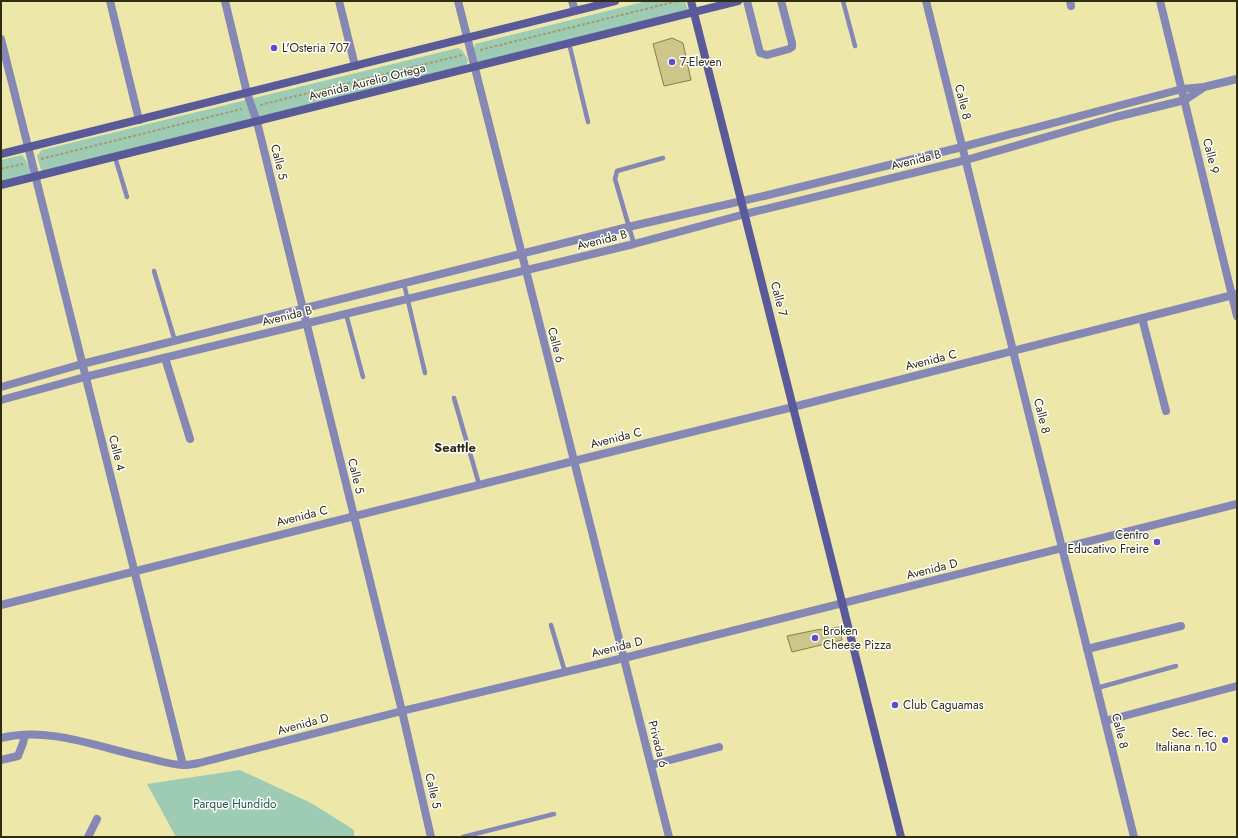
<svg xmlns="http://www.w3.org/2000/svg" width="1238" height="838" font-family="Jost,sans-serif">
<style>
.green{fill:#9ecbb4}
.building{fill:#cdc68b;stroke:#857f45}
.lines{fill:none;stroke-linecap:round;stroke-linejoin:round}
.path{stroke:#a19c6e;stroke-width:2;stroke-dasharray:3 2;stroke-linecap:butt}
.lane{stroke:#8587b5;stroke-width:4.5}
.street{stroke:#8587b5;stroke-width:8}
.secondary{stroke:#5a5a9b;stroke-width:8}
.poi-dot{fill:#5b4ec7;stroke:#fff;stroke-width:1.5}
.labels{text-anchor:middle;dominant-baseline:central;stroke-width:3;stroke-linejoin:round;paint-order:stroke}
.poi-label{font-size:12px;fill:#2f2c14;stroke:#fff;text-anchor:start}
.street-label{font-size:12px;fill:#2f2c14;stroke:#fff}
.park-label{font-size:12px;fill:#215a42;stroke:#fff}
.neighbourhood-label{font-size:13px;font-weight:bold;fill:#2f2c14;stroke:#fff}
</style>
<rect width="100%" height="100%" fill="#eee7aa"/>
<g class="green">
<path d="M647,1h38l3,9 -208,55 -7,-10 2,-11z"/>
<path d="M458,48l4,2 6,10 -3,9 -421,104 -3,-3 -4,-14 5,-6z"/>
<path d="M22,155c6,7 8,13 8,22l-29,7v-24z"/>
<path d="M240,770l73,34 41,26v7h-178l-29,-53z"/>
</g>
<g class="building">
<path d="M672,38l11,5 8,37 -27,6 -11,-42z"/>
<path d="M839,627l3,13 -50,12 -5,-16 29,-6z"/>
</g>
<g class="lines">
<g class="path">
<path d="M480,50l198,-49"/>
<path d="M260,105l202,-50"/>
<path d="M41,159l201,-50"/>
<path d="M1,169l22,-5"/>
</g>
<g class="lane">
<path d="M843,1l12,45"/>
<path d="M569,43l19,79"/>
<path d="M115,157l12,40"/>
<path d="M634,244l-19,-65 2,-8 46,-13"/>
<path d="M154,271l21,70"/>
<path d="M404,284l21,89"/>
<path d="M346,314l17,63"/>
<path d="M454,398l25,86"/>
<path d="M551,625l14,47"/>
<path d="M1097,688l79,-22"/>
<path d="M463,837l91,-23"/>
</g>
<g class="street">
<path d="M110,1l29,119"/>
<path d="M225,1l22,92 10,29 145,589 29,126"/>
<path d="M339,1l16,65"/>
<path d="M458,1l211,836"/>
<path d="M572,1l3,10"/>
<path d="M747,1l13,52 7,2 22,-6 3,-2v-4l-11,-42"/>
<path d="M926,1l208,836"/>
<path d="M1070,1l1,5"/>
<path d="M1160,1l77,315"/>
<path d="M1,39l182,726"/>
<path d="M1142,318l24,93"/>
<path d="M165,358l25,81"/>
<path d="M1,387l81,-23 546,-137 136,-31 198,-49 220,-58 22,-2 33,-8"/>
<path d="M1,400l84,-23 549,-133 111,-30 221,-54 150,-43 69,-17 18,-12"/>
<path d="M1,605l573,-144 219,-54 444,-113"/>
<path d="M1087,649l94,-23"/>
<path d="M1105,721l132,-35"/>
<path d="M1,738c49,-12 99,10 147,20 11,3 24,7 36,7 5,0 10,-1 15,-2l203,-52 222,-53 613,-154"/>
<path d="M1,760l17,-4 5,-13 2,-8"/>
<path d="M651,765l68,-18"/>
<path d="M88,837l9,-18"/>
</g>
<g class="secondary">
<path d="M691,1l210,836"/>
<path d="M1,154l614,-153"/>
<path d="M1,185l737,-184"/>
</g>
</g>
<g class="poi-dot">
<circle cx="274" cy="48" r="4"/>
<circle cx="672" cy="62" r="4"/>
<circle cx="1157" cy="542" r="4"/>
<circle cx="815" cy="638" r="4"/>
<circle cx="895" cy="705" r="4"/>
<circle cx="1225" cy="740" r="4"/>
</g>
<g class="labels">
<g class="poi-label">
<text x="282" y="48">L'Osteria 707</text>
<text x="680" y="62">7-Eleven</text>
<text x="1149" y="535" text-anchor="end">Centro<tspan x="1149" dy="14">Educativo Freire</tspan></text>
<text x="823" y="631">Broken<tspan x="823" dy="14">Cheese Pizza</tspan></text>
<text x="903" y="705">Club Caguamas</text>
<text x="1217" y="733" text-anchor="end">Sec. Tec.<tspan x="1217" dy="14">Italiana n.10</tspan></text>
</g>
<g class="street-label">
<text transform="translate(367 82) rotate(-14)">Avenida Aurelio Ortega</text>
<text transform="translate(963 102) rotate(76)">Calle 8</text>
<text transform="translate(1211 156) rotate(76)">Calle 9</text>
<text transform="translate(916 160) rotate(-14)">Avenida B</text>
<text transform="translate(279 162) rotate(76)">Calle 5</text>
<text transform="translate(602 240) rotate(-14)">Avenida B</text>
<text transform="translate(779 299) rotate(76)">Calle 7</text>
<text transform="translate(287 316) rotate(-14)">Avenida B</text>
<text transform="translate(556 345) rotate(76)">Calle 6</text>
<text transform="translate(931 360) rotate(-14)">Avenida C</text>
<text transform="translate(1042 416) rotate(76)">Calle 8</text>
<text transform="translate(616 438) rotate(-14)">Avenida C</text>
<text transform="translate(117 453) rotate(76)">Calle 4</text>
<text transform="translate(356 476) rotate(76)">Calle 5</text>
<text transform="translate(302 516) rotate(-14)">Avenida C</text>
<text transform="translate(932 569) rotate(-14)">Avenida D</text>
<text transform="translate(617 647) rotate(-14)">Avenida D</text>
<text transform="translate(303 724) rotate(-15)">Avenida D</text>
<text transform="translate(1120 731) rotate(76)">Calle 8</text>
<text transform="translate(658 744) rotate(76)">Privada 6</text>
<text transform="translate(433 791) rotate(77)">Calle 5</text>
</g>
<g class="park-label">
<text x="235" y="804">Parque Hundido</text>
</g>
<g class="neighbourhood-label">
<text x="455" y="447">Seattle</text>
</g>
</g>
<rect width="1238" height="838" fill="none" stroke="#2f2c14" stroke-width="4"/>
</svg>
